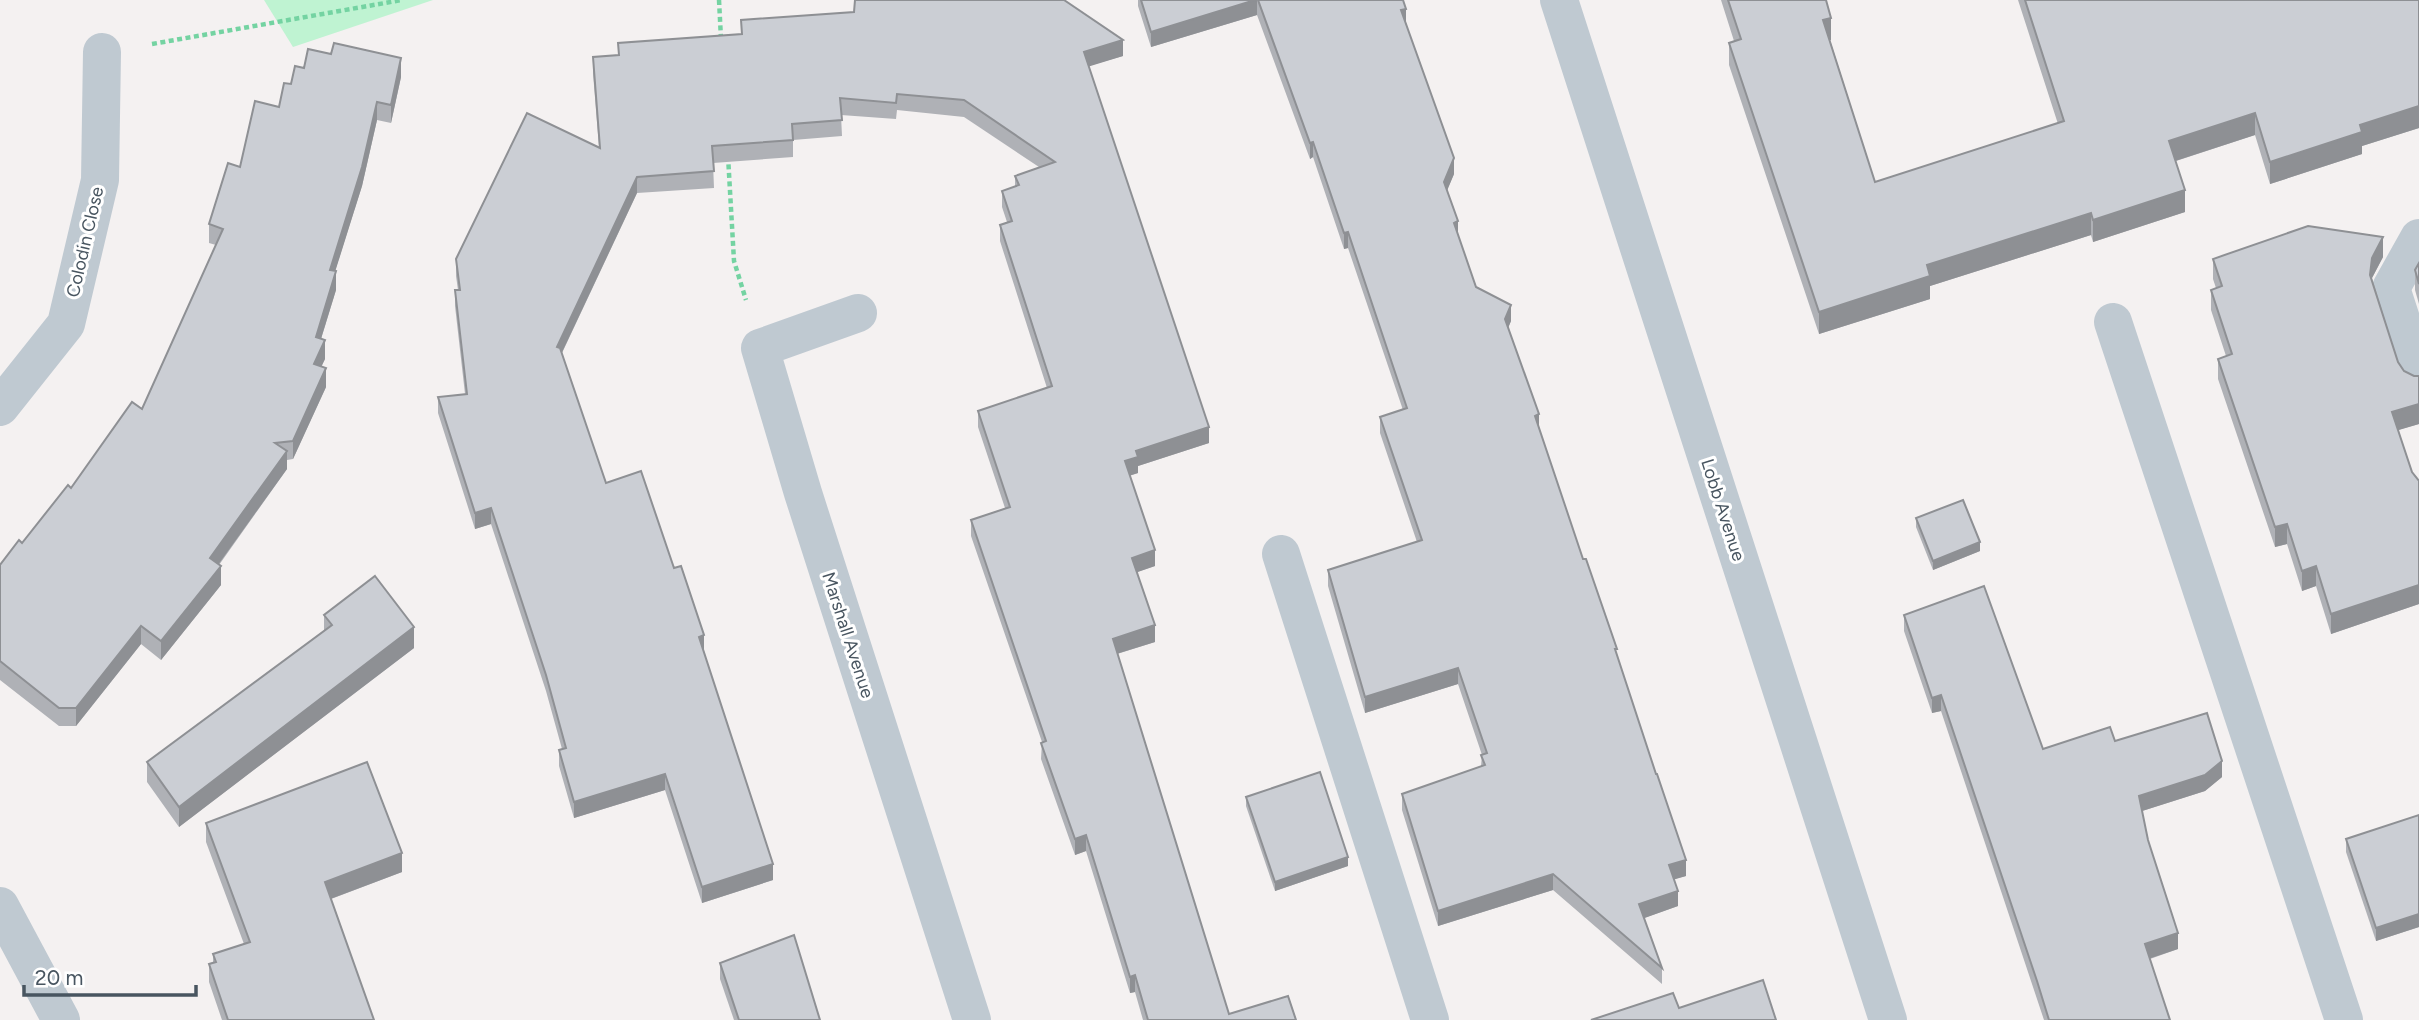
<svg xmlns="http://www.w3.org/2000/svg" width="2419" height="1020" font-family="Figtree,sans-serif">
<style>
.green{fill:#bff3d2}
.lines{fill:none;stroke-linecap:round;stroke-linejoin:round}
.path{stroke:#74d3a2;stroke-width:4.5;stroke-dasharray:5 3.5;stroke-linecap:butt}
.minor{stroke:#bfc9d1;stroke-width:38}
.wall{fill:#afb1b6}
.shaded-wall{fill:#8e9094}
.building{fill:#cbced4;stroke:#8e9094;stroke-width:2}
.labels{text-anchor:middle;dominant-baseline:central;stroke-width:6;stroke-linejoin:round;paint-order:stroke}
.street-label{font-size:18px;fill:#485560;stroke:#fff}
</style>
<rect width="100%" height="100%" fill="#f4f1f1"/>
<path class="green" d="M264,0h169l-140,47z"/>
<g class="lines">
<g class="path">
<path d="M719,0l2,39"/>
<path d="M152,44l250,-44"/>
<path d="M728,156l6,105 12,39"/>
</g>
<g class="minor">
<path d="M1559,0l329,1020"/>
<path d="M2419,238l-28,50 28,87"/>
<path d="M858,313l-98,35 43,145 169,527"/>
<path d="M2113,322l231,698"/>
<path d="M0,407l66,-83 34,-144 2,-128"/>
<path d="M1281,554l149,466"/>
<path d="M0,906l61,114"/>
</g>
</g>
<g class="wall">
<path d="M1138,0h265l3,23 48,151 -7,16 11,44 18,53 35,34 -3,7 31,100 44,131 34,96 69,221 -12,3 4,27 -34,12 18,50v16l-109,-94 -115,36 -36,-116v-16l79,-28 1,-11 -24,-71 -93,29 -37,-127v-16l89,-28 -37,-109v-16l23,-7 -55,-162 -4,1 -31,-92 -3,2 -53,-144 -106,32 -13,-41z"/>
<path d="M1721,0h105l5,40h-1l45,142 183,-58 -40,-124h401v128l-57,18v8l-92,30 -15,-49 -79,26 9,51 -92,30 -2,-7 -161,51v13l-111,35 -90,-269v-22l5,-2z"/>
<path d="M741,20l382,36 -35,10 121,377 -71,23v7l-9,3 26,90 -18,6 18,70 -38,12 112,360 67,6h-153l-8,-28 -5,1 -44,-142 -11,4 -34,-96 1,-17 -71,-206v-16l34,-12 -27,-81v-16l69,-23 -47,-147v-16l7,-3 -5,-15v-16l13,-4v-11l24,-9 -75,-50 -67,-7 -1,9 -55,-4 1,21 -49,4v17l-80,6 1,25 -77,5 -75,160 44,130 68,85 30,83 69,229 -71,23 -37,-113 -91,28 -15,-52v-16l3,-1 -16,-58 -55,-167 -16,5 -37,-116v-16l27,-3 -10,-88v-16h3l-2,-14v-17l143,-112 -6,-74v-16l25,-2v-12l123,-9z"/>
<path d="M304,68l97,9 -10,46 -14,-3 -15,66 -27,85 1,19 -15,49 4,20 -4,8 5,20 -33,72 -6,1v9l-68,96 2,20 -60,75 -20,-16 -65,82h-17l-59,-46v-115l22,-22 120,-134 74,-164 -7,-2v-19l31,-57 39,-60 12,-23z"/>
<path d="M2383,257l-11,21 26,84 6,9 10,5h5v48l-21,6 14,42 7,9v123l-88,30 -15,-48 -14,5 -15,-47 -12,3 -57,-168v-20l8,-3 -15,-46v-20l5,-2 -3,-9v-20z"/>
<path d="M2419,263v41l-4,-14v-20z"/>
<path d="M1916,518l64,33 -47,19 -17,-43z"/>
<path d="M324,615l90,33 -235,179 -32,-45v-20l177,-131z"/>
<path d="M1904,615l139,134 72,-8 107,36 -17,14 -63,20 6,29 30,109 -28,10 20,61h-126l-103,-309 -9,2 -28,-82z"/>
<path d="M1246,797l102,69 -73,25 -29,-85z"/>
<path d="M2419,815v112l-43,14 -30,-89v-13z"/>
<path d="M206,823l196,49 -71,27 43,121h-152l-13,-38v-18l4,-2v-8l31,-10 -38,-102z"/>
<path d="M720,963l100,57h-86l-14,-41z"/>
</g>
<g class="shaded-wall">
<path d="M1255,0h2v15l-106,32v-15z"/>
<path d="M1406,9v16l-5,-15z"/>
<path d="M1831,18v22l-8,2v-22z"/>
<path d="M1123,40v16l-39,12v-16z"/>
<path d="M401,58v19l-10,46v-18z"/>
<path d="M377,102v18l-15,66 -32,102v-18z"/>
<path d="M2419,106v22l-57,18v8l-92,30v-22l90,-37z"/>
<path d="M2255,113v22l-86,28v-22z"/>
<path d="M1313,142v15l-3,2v-16z"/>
<path d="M1454,158v16l-10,24v-16z"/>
<path d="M637,177v16l-80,170v-16z"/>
<path d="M2185,190v22l-92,30v-22z"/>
<path d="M2091,213v22l-161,51v13l-111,35v-22l108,-47z"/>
<path d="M1458,221v16l-4,-14z"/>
<path d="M1348,232v16l-4,1v-16z"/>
<path d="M2383,237v20l-11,21 -2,-3 2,-17z"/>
<path d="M336,271v19l-20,65v-18z"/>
<path d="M1511,305v16l-6,14v-16z"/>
<path d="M325,340v19l-11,23v-18z"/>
<path d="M326,368v19l-33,72v-18z"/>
<path d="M2419,404v20l-27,8v-20z"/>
<path d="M1539,414v16l-4,-14z"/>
<path d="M1209,427v16l-71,23v7l-13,4v-16l11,-10z"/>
<path d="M287,451v18l-77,107v-18z"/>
<path d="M491,508v16l-16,5v-16z"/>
<path d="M2287,524v20l-12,3v-20z"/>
<path d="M1980,542v9l-47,19v-9z"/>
<path d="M1155,550v16l-23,8v-16z"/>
<path d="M221,566v19l-60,75v-19z"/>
<path d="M2316,566v20l-14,5v-20z"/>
<path d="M2419,585v19l-88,30v-20z"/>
<path d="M1155,625v17l-42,13v-16z"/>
<path d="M141,626v18l-65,82v-18z"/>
<path d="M414,627v21l-235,179v-20z"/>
<path d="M704,635v16l-5,2v-16z"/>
<path d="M1458,668v16l-93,29v-16z"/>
<path d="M1941,695v16l-9,2v-15z"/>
<path d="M2222,761v16l-17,14 -66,21v-16z"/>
<path d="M665,774v16l-91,28v-16z"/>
<path d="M1086,835v16l-11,4v-16z"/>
<path d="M402,853v19l-77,29v-19z"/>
<path d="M1348,857v9l-73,25v-9z"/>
<path d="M1686,860v16l-17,5v-16z"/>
<path d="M773,864v16l-71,23v-16z"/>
<path d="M1553,874v16l-115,36v-15z"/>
<path d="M1678,891v15l-39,14v-16z"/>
<path d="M2419,914v13l-43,14v-13z"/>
<path d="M2178,933v16l-33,11v-16z"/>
<path d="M1135,975v17l-5,1v-16z"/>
</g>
<g class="building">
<path d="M855,0h209l59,40 -39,12 125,375 -73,24 2,6 -13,4 30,89 -23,8 23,67 -42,14 116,375 59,-18 8,24h-148l-13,-45 -5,2 -44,-142 -11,4 -34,-96 5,-2 -75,-221 39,-13 -32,-96 74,-25 -52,-161 12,-4 -10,-30 17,-6 -4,-9 40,-14 -91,-62 -67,-6 -1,9 -56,-5 2,22 -50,4 1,16 -81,6 2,25 -77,6 -80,170 3,1 46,135 35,-12 33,97 7,-2 23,69 -5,2 74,227 -71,23 -37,-113 -91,28 -15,-52 7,-2 -20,-73 -55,-167 -16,5 -37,-116 29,-3 -12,-104h5l-4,-31 71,-146 73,35 -7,-91 26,-2 -1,-12 124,-9 -1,-14 113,-8z"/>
<path d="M1141,0h114l-104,32z"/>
<path d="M1258,0h145l3,9 -5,1 53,148 -10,24 14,39 -4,2 22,64 35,18 -6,14 34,95 -4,2 48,143h3l31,90h-2l41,125h1l29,86 -17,5 9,26 -39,13 23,64 -109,-94 -115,37 -36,-117 83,-29 -4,-10 6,-2 -29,-85 -93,29 -37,-127 94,-30 -42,-123 27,-9 -59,-176 -4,1 -31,-91 -3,1z"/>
<path d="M1728,0h98l5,18 -8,2 52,162 189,-61 -39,-121h394v106l-59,19 2,7 -92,30 -15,-49 -86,28 16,49 -92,30 -2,-7 -164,52 3,11 -111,36 -90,-269 12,-4z"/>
<path d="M334,43l67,15 -10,47 -14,-3 -15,65 -32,103 6,1 -20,66 9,3 -11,24 12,4 -33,73 -18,2 12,8 -77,107 11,8 -60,75 -20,-15 -65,82h-17l-59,-47v-96l19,-25 3,3 46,-58 3,3 61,-86 10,7 81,-180 -14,-5 19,-61 12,4 15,-66 24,6 5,-24 7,1 4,-18 9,2 4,-19 23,5z"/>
<path d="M2308,226l75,11 -11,21 -2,17 28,87 6,9 10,5h5v28l-27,8 20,60 7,9v104l-88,29 -15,-48 -14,5 -15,-47 -12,3 -57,-168 14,-5 -21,-64 11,-4 -9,-27z"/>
<path d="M2419,263v21l-4,-14z"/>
<path d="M1963,500l17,42 -47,19 -17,-43z"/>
<path d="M375,576l39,51 -235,180 -32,-45 185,-137 -8,-10z"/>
<path d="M1984,586l59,163 67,-22 5,14 92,-28 15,48 -17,14 -66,21 9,44 30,93 -33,11 25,76h-121l-12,-39 -96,-286 -9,3 -28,-83z"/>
<path d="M367,762l35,91 -77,29 49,138h-146l-19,-56 7,-2 -3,-8 37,-12 -44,-119z"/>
<path d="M1320,772l28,85 -73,25 -29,-85z"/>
<path d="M2419,815v99l-43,14 -30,-89z"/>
<path d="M794,935l26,85h-81l-19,-57z"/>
<path d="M1763,980l13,40h-185l82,-27 6,15z"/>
</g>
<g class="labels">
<g class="street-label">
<text transform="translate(85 242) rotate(-77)">Colodin Close</text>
<text transform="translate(1723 510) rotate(72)">Lobb Avenue</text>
<text transform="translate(848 635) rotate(72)">Marshall Avenue</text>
</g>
</g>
<path d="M24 985v10h172v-10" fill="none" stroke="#485560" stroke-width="3.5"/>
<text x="35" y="985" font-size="21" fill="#485560" stroke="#ffffff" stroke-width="5" paint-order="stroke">20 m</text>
</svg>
